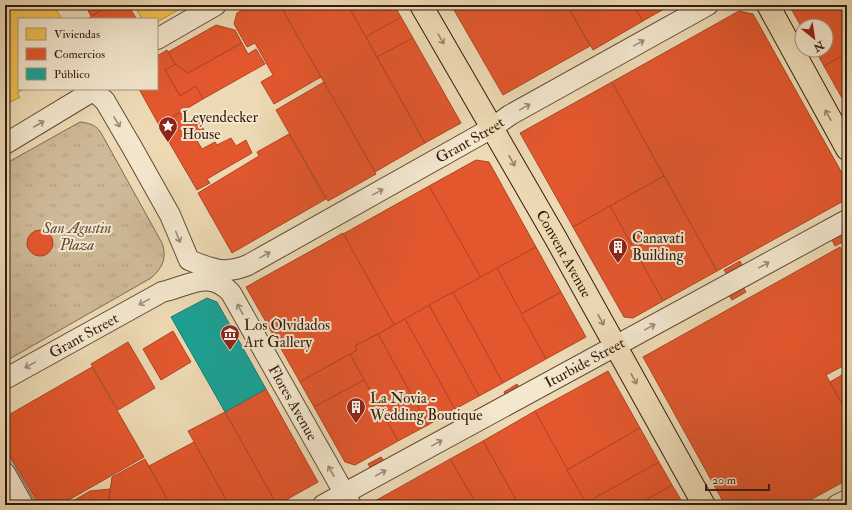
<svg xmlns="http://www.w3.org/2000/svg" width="852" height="510" font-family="'IM FELL Double Pica',serif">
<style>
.grass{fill:url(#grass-tufts);stroke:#816a52}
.homes{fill:#f2c14e;stroke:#b98f3a}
.shops{fill:#e4572e;stroke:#af4524}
.public{fill:#17a398;stroke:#207a6e}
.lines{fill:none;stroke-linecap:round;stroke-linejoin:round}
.street-casing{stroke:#624a37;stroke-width:22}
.primary-casing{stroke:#341a0d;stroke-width:24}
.street{stroke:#f3e7ce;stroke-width:20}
.primary{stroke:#eddab4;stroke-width:22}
.oneway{stroke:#9a8469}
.oneway2{stroke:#9d8b77}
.labels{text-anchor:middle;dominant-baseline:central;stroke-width:4;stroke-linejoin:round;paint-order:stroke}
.poi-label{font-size:15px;fill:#341a0d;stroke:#f3e7ce;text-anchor:start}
.street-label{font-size:15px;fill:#341a0d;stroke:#f3e7ce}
.park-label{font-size:15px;font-style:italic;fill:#624a37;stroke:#f3e7ce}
</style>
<defs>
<pattern id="grass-tufts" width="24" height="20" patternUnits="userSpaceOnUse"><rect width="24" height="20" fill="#ceb998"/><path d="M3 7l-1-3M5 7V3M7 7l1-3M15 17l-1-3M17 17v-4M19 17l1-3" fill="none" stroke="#b29e82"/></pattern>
</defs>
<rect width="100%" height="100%" fill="#eddab4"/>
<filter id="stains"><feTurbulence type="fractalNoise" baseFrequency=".005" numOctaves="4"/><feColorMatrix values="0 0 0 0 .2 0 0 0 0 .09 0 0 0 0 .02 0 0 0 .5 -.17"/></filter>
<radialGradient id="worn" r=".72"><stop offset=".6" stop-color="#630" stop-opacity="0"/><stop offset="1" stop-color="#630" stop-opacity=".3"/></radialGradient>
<g class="grass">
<path d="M80,122c8,1 14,2 20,9l62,112c5,15 1,24 -11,35l-140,80 -6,2v-196z"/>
<path d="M5,448l32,57h-32z"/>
</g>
<g class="homes">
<path d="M5,5h48l9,14h-43v70h5l-7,4 3,4 -15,8z"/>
<path d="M85,5h13l3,6 -10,5z"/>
<path d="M134,5h53l-30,17v-3h-15z"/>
</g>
<g class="shops">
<path d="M85,5h13l3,6 -10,5z"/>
<path d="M111,5h17l8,13 -49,1z"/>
<path d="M252,5h28l41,72 -47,27 -13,-22 12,-7 -18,-32 -8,4 -13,-23 3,-11z"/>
<path d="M280,5h68l77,138 -50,29z"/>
<path d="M348,5h46l7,12 -35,20z"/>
<path d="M462,5h105l23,41 -87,49 -49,-85z"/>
<path d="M567,5h66l10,16 -50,29z"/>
<path d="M633,5h38l-28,16z"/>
<path d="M789,5h58v48l-23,13 -9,-16h11v-24h-24v2z"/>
<path d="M739,11l14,3 94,168v17l-130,72 -105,-189z"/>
<path d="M401,17l12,21 -36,19 -11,-20z"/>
<path d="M216,25l19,5 7,13 -54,30 -13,-9 -7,-12z"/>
<path d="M413,38l48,85 -36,20 -48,-86z"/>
<path d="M242,43l6,11 8,-5 9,15 -62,35 -7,-13 -16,10 -15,-26 10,-6 13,9z"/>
<path d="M167,50l8,14 -10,6 15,26 16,-10 7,13 -44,26 -20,-36h18v-33z"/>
<path d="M847,53v54l-23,-41z"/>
<path d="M324,82l52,92 -48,27 -52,-91z"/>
<path d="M612,82l52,94 -91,51 -53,-94z"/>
<path d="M181,112l8,13 9,-6 7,13 -10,5 7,12 13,-7 2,3 14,-7 5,8 10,-6 6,13 -45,26 3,4 -13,7 -38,-65z"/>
<path d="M289,134l37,65 -94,54 -34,-60 61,-37 -2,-4z"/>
<path d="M476,160l13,2 47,85 -55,31 -52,-92z"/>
<path d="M664,176l53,95 -54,30 -53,-95z"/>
<path d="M429,186l52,92 -87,47 -51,-91z"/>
<path d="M610,206l53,95 -30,17 -9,-1 -51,-90z"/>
<path d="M846,230l1,10 -12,6 -4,-8z"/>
<circle cx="40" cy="243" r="13"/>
<path d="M343,233l51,92 -39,21 2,4 -57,32 -54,-95z"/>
<path d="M536,247l25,45 -40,22 -24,-46z"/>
<path d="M840,247l4,6 3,-1v112l-21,11 21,38v67l-46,25h-76l-82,-148z"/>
<path d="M740,261l4,8 -15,9 -5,-8z"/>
<path d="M497,268l49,91 -43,24 -50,-91z"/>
<path d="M743,287l3,5 -14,8 -3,-5z"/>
<path d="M453,292l50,91 -24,13 -50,-91z"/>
<path d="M561,292l25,45 -40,22 -25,-45z"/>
<path d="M429,305l50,91 -24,13 -50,-90z"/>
<path d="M405,319l50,90 -27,16 -50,-91z"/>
<path d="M173,331l18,31 -30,18 -18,-31z"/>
<path d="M378,334l50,91 -30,16 -48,-87 7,-4 -2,-4z"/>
<path d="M128,342l27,46 -37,22 -27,-46z"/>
<path d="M350,354l14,26 -50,27 -14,-25z"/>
<path d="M92,367l52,90 -84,48h-21l-34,-58v-30z"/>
<path d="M608,371l32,57 -73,42 -32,-59z"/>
<path d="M847,372v41l-17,-31z"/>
<path d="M364,380l34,61 -43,24 -10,-3 -31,-55z"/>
<path d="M517,384l3,5 -14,7 -2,-4z"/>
<path d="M266,389l52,93 -41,23 -52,-93z"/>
<path d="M535,411l51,92 -4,2h-63l-36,-64z"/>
<path d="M225,412l52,93h-48l-41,-74z"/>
<path d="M640,428l19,34 -73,41 -19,-33z"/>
<path d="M483,441l36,64h-42l-27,-46z"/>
<path d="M194,442l35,63h-59l-21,-39z"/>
<path d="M381,457l3,4 -13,8 -3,-5z"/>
<path d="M145,459l25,46h-62l4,-28z"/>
<path d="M450,459l27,46h-100l-2,-4z"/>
<path d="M659,462l13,23 -35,20h-55z"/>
<path d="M672,485l12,20h-47z"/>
<path d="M110,489l-2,16h-42l24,-14z"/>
</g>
<path class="public" d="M207,298l10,4 49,87 -41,23 -54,-95z"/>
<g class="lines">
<g class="street-casing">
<g id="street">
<path d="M157,39l59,-34"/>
<path id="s1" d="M94,91l11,10 28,48 37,66 19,45c23,9 35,15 59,5l244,-137 18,-13 198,-110"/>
<path d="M5,144l91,-55"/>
<path id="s2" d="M5,379l157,-87c25,-5 47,-24 69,1l120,212"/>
<path d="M5,473l18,32"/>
<path id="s3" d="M323,505l524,-285"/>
<path d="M837,505l10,-5"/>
</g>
</g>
<g class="primary-casing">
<g id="primary">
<path id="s4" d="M421,5l134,232 149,268"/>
<path d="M768,5l79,144"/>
</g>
</g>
<use href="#street" class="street"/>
<use href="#primary" class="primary"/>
</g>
<defs><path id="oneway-shaft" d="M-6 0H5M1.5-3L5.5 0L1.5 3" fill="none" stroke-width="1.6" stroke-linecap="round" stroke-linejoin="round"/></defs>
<g class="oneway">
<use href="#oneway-shaft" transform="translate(441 39) rotate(60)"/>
<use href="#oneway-shaft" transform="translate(828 115) rotate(-119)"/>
<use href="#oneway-shaft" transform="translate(512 161) rotate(61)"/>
<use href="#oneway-shaft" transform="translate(601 320) rotate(61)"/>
<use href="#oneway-shaft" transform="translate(634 379) rotate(61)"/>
</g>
<g class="oneway2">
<use href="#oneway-shaft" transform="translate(639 43) rotate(-29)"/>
<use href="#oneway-shaft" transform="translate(525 107) rotate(-29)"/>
<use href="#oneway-shaft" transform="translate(117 122) rotate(60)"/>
<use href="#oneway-shaft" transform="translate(39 124) rotate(-30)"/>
<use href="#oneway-shaft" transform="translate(378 192) rotate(-29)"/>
<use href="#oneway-shaft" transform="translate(178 237) rotate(68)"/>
<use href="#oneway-shaft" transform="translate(265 255) rotate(-29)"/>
<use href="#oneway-shaft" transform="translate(764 265) rotate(-29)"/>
<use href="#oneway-shaft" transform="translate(144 302) rotate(151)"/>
<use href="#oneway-shaft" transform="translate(240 309) rotate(-119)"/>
<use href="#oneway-shaft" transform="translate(650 327) rotate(-29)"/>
<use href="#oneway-shaft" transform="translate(30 365) rotate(151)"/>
<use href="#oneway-shaft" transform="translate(437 443) rotate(-29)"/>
<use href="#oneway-shaft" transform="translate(331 471) rotate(-119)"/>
<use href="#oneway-shaft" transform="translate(381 473) rotate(-28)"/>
</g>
<defs>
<g id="sight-pin" transform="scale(1)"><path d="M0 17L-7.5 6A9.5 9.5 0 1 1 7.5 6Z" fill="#8f2418" stroke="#f3e7ce"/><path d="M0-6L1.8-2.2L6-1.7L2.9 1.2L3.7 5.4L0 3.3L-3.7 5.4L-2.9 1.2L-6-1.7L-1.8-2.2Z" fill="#fff"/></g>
<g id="building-pin" transform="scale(1)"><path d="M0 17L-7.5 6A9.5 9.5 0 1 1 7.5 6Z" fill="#8f2418" stroke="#f3e7ce"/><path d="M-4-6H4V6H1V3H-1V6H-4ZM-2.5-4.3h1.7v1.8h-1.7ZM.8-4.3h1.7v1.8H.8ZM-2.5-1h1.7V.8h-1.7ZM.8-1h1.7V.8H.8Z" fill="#fff"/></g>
<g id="museum-pin" transform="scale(1)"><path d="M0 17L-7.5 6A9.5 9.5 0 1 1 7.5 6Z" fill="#8f2418" stroke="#f3e7ce"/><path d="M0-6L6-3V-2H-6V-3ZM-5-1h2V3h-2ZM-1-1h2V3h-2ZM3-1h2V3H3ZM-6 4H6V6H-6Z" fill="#fff"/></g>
</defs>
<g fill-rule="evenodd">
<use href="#sight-pin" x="168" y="126"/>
<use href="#building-pin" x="618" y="247"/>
<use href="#museum-pin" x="230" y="334"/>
<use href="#building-pin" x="356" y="407"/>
</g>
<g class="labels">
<g class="poi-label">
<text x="182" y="117">Leyendecker<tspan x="182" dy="17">House</tspan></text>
<text x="632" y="238">Canavati<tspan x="632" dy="17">Building</tspan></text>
<text x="244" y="325">Los Olvidados<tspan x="244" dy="17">Art Gallery</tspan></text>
<text x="370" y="398">La Novia -<tspan x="370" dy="17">Wedding Boutique</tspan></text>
</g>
<g class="street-label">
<text stroke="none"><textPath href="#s1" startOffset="511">Grant Street</textPath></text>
<text stroke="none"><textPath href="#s4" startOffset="287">Convent Avenue</textPath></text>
<text stroke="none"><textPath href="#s2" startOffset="90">Grant Street</textPath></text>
<text stroke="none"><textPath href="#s3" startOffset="298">Iturbide Street</textPath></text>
<text stroke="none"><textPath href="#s2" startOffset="380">Flores Avenue</textPath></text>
</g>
<g class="park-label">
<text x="77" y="228">San Agustin<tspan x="77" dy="17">Plaza</tspan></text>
</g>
</g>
<rect width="852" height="510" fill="none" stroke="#eddab4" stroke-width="20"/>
<rect x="6" y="6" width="840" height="498" fill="none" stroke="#341a0d" stroke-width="2"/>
<rect x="10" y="10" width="832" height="490" fill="none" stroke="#341a0d"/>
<rect x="18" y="18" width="140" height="72" fill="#f3e7ce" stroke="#a79581"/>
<rect x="26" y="28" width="20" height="12" fill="#f2c14e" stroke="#a79581"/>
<text x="54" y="38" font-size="12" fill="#341a0d">Viviendas</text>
<rect x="26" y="48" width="20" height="12" fill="#e4572e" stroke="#a79581"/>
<text x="54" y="58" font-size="12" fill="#341a0d">Comercios</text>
<rect x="26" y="68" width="20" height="12" fill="#17a398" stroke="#a79581"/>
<text x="54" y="78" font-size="12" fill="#341a0d">Público</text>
<g transform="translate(814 38) rotate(150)"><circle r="19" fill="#f3e7ce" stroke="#a79581"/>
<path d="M0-3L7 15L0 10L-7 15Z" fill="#8f2418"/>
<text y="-6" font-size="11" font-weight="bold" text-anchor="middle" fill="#341a0d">N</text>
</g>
<path d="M706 484v6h63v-6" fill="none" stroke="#341a0d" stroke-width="2"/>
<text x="712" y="484" font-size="12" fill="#341a0d" stroke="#f3e7ce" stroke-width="3" paint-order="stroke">20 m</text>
<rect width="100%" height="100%" filter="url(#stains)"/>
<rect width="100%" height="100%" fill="url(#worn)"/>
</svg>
